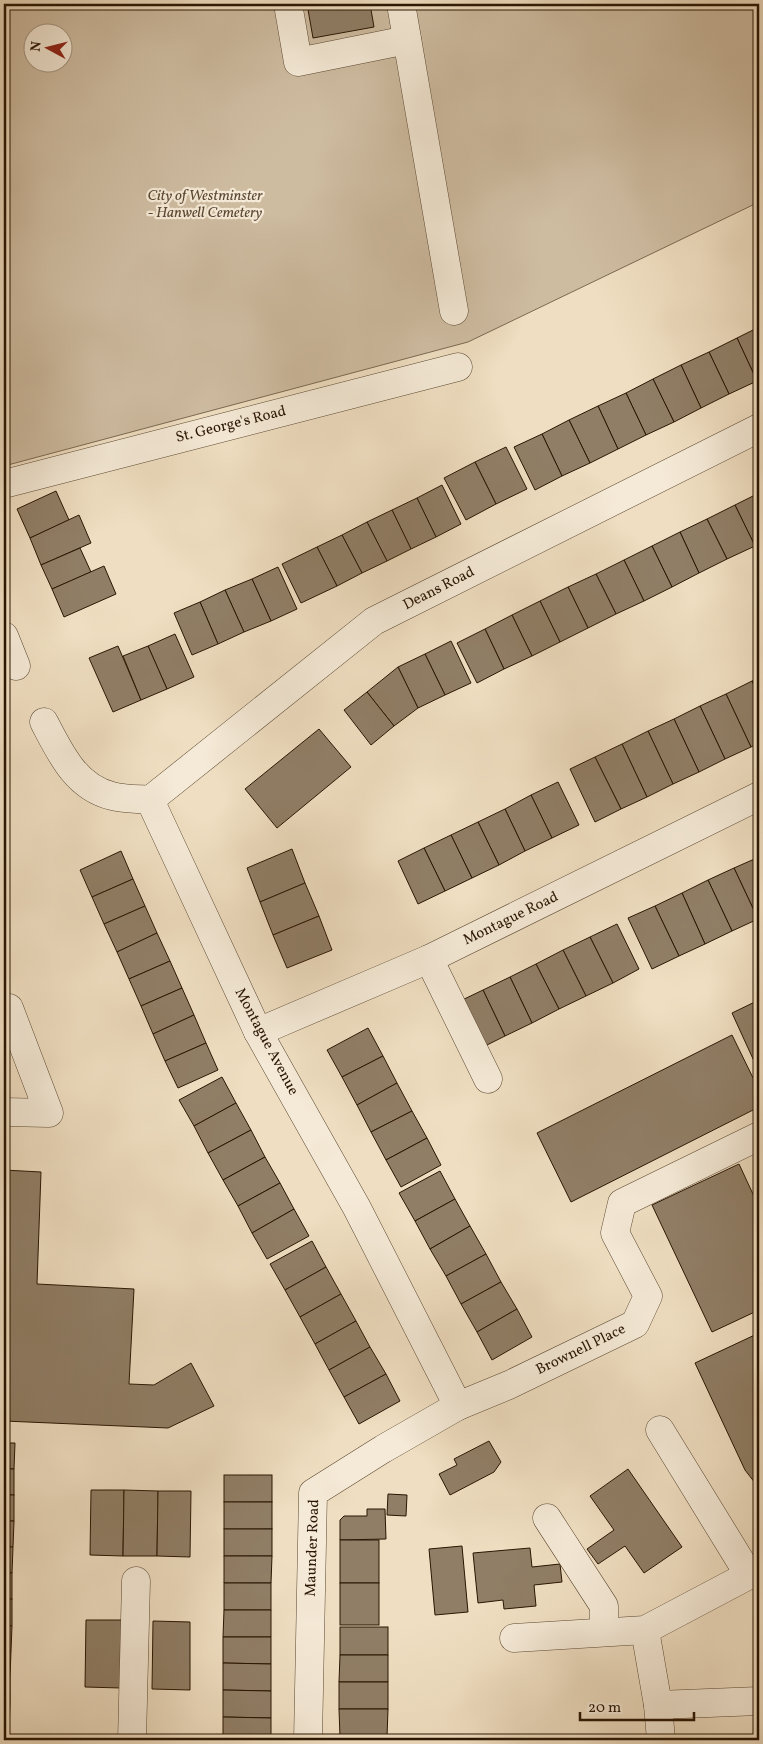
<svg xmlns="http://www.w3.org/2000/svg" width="763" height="1744" font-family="Vollkorn,serif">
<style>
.green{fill:#cebca1;stroke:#7c6952;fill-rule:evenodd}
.building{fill:#907e66;stroke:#2a1603}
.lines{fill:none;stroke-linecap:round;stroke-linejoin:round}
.minor-casing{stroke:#5b4832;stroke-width:29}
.minor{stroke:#f5ead7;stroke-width:28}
.labels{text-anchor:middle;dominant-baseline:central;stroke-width:4.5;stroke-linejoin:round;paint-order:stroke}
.park-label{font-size:15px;font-style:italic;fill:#5b4832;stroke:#f5ead7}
.street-label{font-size:15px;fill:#2a1603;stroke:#f5ead7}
</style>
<rect width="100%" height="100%" fill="#efdec1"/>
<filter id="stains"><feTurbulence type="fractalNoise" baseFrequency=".004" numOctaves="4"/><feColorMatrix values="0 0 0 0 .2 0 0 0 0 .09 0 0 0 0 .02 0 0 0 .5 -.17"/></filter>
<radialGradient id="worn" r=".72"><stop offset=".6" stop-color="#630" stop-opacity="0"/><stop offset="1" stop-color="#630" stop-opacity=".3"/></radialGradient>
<path class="green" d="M4,4h755v198l-291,140 -464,124zM32,32h30v30h-30z"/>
<g class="building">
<path d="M307,4h63l4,23 -61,11z"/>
<path d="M759,327v52l-2,2 -20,-43z"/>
<path d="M737,338l20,43 -28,13 -20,-42z"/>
<path d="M709,352l20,42 -28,14 -20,-43z"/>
<path d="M681,365l20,43 -27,14 -21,-43z"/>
<path d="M653,379l21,43 -28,13 -20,-42z"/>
<path d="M626,393l20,42 -28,14 -20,-43z"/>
<path d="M598,406l20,43 -28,14 -21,-43z"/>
<path d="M569,420l21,43 -28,13 -20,-42z"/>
<path d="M542,434l20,42 -27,14 -21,-43z"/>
<path d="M506,447l21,42 -31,15 -21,-42z"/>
<path d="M475,462l21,42 -30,16 -22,-42z"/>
<path d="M442,485l19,39 -25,13 -19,-39z"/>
<path d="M56,491l13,29 -39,18 -13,-29z"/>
<path d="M759,493v50l-4,3 -20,-41z"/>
<path d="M417,498l19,39 -25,12 -19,-39z"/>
<path d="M735,505l20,41 -28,13 -20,-40z"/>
<path d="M392,510l19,39 -24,12 -20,-39z"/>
<path d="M79,515l12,28 -50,22 -11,-27z"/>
<path d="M707,519l20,40 -28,14 -19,-41z"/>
<path d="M367,522l20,39 -25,12 -20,-38z"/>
<path d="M680,532l19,41 -27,14 -20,-41z"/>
<path d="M342,535l20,38 -25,13 -20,-39z"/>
<path d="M652,546l20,41 -28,14 -20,-41z"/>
<path d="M317,547l20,39 -36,17 -19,-39z"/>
<path d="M80,548l11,24 -39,17 -11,-24z"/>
<path d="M624,560l20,41 -28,13 -20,-40z"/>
<path d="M104,566l12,28 -52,23 -12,-28z"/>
<path d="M278,567l19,42 -26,12 -19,-42z"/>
<path d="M596,574l20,40 -28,14 -20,-41z"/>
<path d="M252,579l19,42 -27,11 -19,-42z"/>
<path d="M568,587l20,41 -28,14 -20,-41z"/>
<path d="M225,590l19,42 -26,12 -18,-42z"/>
<path d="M540,601l20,41 -28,14 -20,-41z"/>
<path d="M200,602l18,42 -26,11 -18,-42z"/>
<path d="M512,615l20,41 -28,13 -19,-40z"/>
<path d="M485,629l19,40 -27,14 -20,-40z"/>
<path d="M175,634l19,43 -27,12 -19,-43z"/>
<path d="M451,641l20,42 -26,12 -20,-41z"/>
<path d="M118,646l23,54 -28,12 -24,-54z"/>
<path d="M148,646l19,43 -26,11 -18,-44z"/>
<path d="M425,654l20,41 -27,13 -20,-41z"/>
<path d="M398,667l20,41 -24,18 -27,-34z"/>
<path d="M759,678v19l-7,-16z"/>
<path d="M752,681l7,16v46l-8,4 -25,-53z"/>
<path d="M367,692l27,34 -23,19 -27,-35z"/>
<path d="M726,694l25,53 -26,12 -25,-53z"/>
<path d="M700,706l25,53 -26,13 -25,-53z"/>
<path d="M674,719l25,53 -26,12 -25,-53z"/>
<path d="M319,729l32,38 -74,61 -32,-39z"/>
<path d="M648,731l25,53 -26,13 -25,-53z"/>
<path d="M622,744l25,53 -26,12 -26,-52z"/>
<path d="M595,757l26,52 -26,13 -25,-53z"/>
<path d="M558,782l21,43 -27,13 -21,-43z"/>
<path d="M531,795l21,43 -27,13 -20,-42z"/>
<path d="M505,809l20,42 -26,14 -21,-43z"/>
<path d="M478,822l21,43 -27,13 -21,-43z"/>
<path d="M451,835l21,43 -27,13 -21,-43z"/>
<path d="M424,848l21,43 -27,13 -20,-43z"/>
<path d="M292,849l13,34 -45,19 -13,-34z"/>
<path d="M121,851l12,28 -41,18 -12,-27z"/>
<path d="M759,857v61l-1,1 -24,-51z"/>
<path d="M734,868l24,51 -26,12 -24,-51z"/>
<path d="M133,879l12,27 -41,18 -12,-27z"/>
<path d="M708,880l24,51 -27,13 -23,-51z"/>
<path d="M305,883l14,33 -46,19 -13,-33z"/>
<path d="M682,893l23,51 -26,12 -24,-50z"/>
<path d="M145,906l12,27 -40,19 -13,-28z"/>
<path d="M655,906l24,50 -27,13 -24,-51z"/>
<path d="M319,916l13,34 -45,18 -14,-33z"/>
<path d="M617,924l22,45 -26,14 -23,-46z"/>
<path d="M157,933l13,28 -41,18 -12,-27z"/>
<path d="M590,937l23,46 -27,13 -23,-46z"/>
<path d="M563,950l23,46 -27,13 -23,-45z"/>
<path d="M170,961l12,27 -41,18 -12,-27z"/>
<path d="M536,964l23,45 -27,14 -22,-46z"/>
<path d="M510,977l22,46 -27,13 -22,-46z"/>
<path d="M182,988l12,27 -41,19 -12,-28z"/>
<path d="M483,990l22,46 -26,13 -23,-46z"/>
<path d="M759,1000v72l-27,-59z"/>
<path d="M194,1015l12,28 -41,18 -12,-27z"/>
<path d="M368,1028l15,28 -41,21 -15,-27z"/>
<path d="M732,1035l27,55v17l-188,95 -34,-69z"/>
<path d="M206,1043l12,27 -40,18 -13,-27z"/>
<path d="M383,1056l14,27 -40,22 -15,-28z"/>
<path d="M222,1077l14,26 -42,23 -15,-26z"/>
<path d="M397,1083l15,28 -41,21 -14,-27z"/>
<path d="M236,1103l15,27 -43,23 -14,-27z"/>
<path d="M412,1111l15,27 -41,22 -15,-28z"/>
<path d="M251,1130l14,27 -42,23 -15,-27z"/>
<path d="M427,1138l14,27 -40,22 -15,-27z"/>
<path d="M265,1157l15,26 -42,23 -15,-26z"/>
<path d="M739,1164l20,43v103l-47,22 -60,-127z"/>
<path d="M4,1170l37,2 -4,112 97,5 -5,95 25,1 37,-22 23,43 -46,22 -164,-7z"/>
<path d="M440,1171l15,28 -40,22 -16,-28z"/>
<path d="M280,1183l14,26 -42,24 -14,-27z"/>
<path d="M455,1199l15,27 -40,23 -15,-28z"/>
<path d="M294,1209l15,27 -42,23 -15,-26z"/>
<path d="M470,1226l16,28 -40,22 -16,-27z"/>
<path d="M312,1241l14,26 -41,23 -15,-26z"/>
<path d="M486,1254l15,28 -40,22 -15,-28z"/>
<path d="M326,1267l15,27 -41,23 -15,-27z"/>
<path d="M501,1282l16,27 -40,23 -16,-28z"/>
<path d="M341,1294l15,27 -41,23 -15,-27z"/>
<path d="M517,1309l15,28 -40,23 -15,-28z"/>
<path d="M356,1321l14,26 -41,23 -14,-26z"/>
<path d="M759,1333v155l-14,-18 -50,-107z"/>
<path d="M370,1347l16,27 -42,23 -15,-27z"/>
<path d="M386,1374l14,27 -41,23 -15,-27z"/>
<path d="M489,1441l12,21 -7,10 -44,23 -11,-21 18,-9 -3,-6z"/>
<path d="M4,1443h11l-1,26h-10z"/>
<rect x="4" y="1469" width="10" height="26"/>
<path d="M628,1469l54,78 -38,26 -19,-27 -27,18 -11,-15 27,-19 -24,-34z"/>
<rect x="224" y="1475" width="48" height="27"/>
<path d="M91,1490h33l-1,66 -33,-1z"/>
<path d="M124,1490l34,1 -1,65h-34z"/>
<path d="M158,1491h33l-1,66 -33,-1z"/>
<path d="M388,1494l19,1 -1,21 -19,-1z"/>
<rect x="4" y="1495" width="10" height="26"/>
<rect x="224" y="1502" width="48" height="27"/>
<path d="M367,1509h18l1,30 -46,1v-20l4,-4h23z"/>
<path d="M4,1521h10l-1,26h-9z"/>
<rect x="224" y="1529" width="48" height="27"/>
<rect x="340" y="1540" width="39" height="43"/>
<path d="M462,1546l6,66 -33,3 -6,-66z"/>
<path d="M4,1547h9l-1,26h-8z"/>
<path d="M530,1548l2,19 28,-3 2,18 -28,3 2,21 -32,3 -1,-9 -25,3 -5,-50z"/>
<path d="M224,1556h48l-1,27h-47z"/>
<rect x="4" y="1573" width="8" height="26"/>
<rect x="224" y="1583" width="47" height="27"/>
<rect x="340" y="1583" width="39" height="42"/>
<path d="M4,1599h8v27l-8,-1z"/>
<path d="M224,1610h47v27h-48z"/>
<path d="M86,1620h36l-1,68 -36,-1z"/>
<path d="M153,1621l37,1v68l-38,-1z"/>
<path d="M4,1625l8,1 -1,25h-7z"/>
<rect x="340" y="1627" width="48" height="28"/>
<path d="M223,1637h48v27l-48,-1z"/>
<path d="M4,1651h7l-1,26h-6z"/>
<path d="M340,1655h48v27h-49z"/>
<path d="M223,1663l48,1v27l-48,-1z"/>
<path d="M4,1677h6v27l-6,-1z"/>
<rect x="339" y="1682" width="49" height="27"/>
<path d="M223,1690l48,1v27l-48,-1z"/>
<path d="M4,1703l6,1 -1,25h-5z"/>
<path d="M339,1709h49l-1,28h-47z"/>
<path d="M223,1717l48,1v22h-48z"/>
<rect x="4" y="1729" width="5" height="11"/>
</g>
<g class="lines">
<g class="minor-casing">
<g id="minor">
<path d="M288,4l10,58 109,-22"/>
<path d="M401,4l53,307"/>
<path d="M4,484l454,-117"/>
<path d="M4,636l12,30"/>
<path d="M44,722c16,30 31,65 68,74 12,3 26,3 38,4"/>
<path d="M150,800l224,-179 385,-193"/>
<path d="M150,800l108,232 99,176 101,198"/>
<path d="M429,959l59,120"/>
<path d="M258,1032l171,-73 330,-163"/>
<path d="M4,1112l45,1 -40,-105"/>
<path d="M547,1518l57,88v26"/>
<path d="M645,1630l13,75 3,35"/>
<path d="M514,1638l131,-8 104,-55 -89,-145"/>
<path d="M658,1705l101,-4"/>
<path d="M132,1740l4,-159"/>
<path d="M308,1740l5,-247 70,-44 75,-43 51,-21 126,-61 13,-28 -33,-63 7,-30 137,-67"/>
</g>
</g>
<use href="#minor" class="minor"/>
</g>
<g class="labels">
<g class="park-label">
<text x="205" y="196">City of Westminster<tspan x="205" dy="17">- Hanwell Cemetery</tspan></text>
</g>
<g class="street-label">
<text transform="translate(231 425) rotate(-14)">St. George's Road</text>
<text transform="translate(439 589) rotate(-27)">Deans Road</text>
<text transform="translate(511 919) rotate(-26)">Montague Road</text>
<text transform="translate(266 1042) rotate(62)">Montague Avenue</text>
<text transform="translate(581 1350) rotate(-26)">Brownell Place</text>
<text transform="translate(313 1548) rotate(-88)">Maunder Road</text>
</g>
</g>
<rect width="763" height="1744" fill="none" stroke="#efdec1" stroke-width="20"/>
<rect x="5" y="5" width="753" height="1734" fill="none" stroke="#2a1603" stroke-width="2.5"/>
<rect x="10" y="10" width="743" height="1724" fill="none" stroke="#2a1603"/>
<g transform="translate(48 48) rotate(277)"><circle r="24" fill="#f5ead7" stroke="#a49582"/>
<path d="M0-4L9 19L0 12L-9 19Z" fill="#8f2418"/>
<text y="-8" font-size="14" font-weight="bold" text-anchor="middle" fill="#2a1603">N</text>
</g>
<path d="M580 1712v8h114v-8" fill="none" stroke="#2a1603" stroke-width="2.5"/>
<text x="588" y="1712" font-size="15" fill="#2a1603" stroke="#f5ead7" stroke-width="4" paint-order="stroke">20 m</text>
<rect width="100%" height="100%" filter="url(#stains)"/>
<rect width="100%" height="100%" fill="url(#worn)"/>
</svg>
